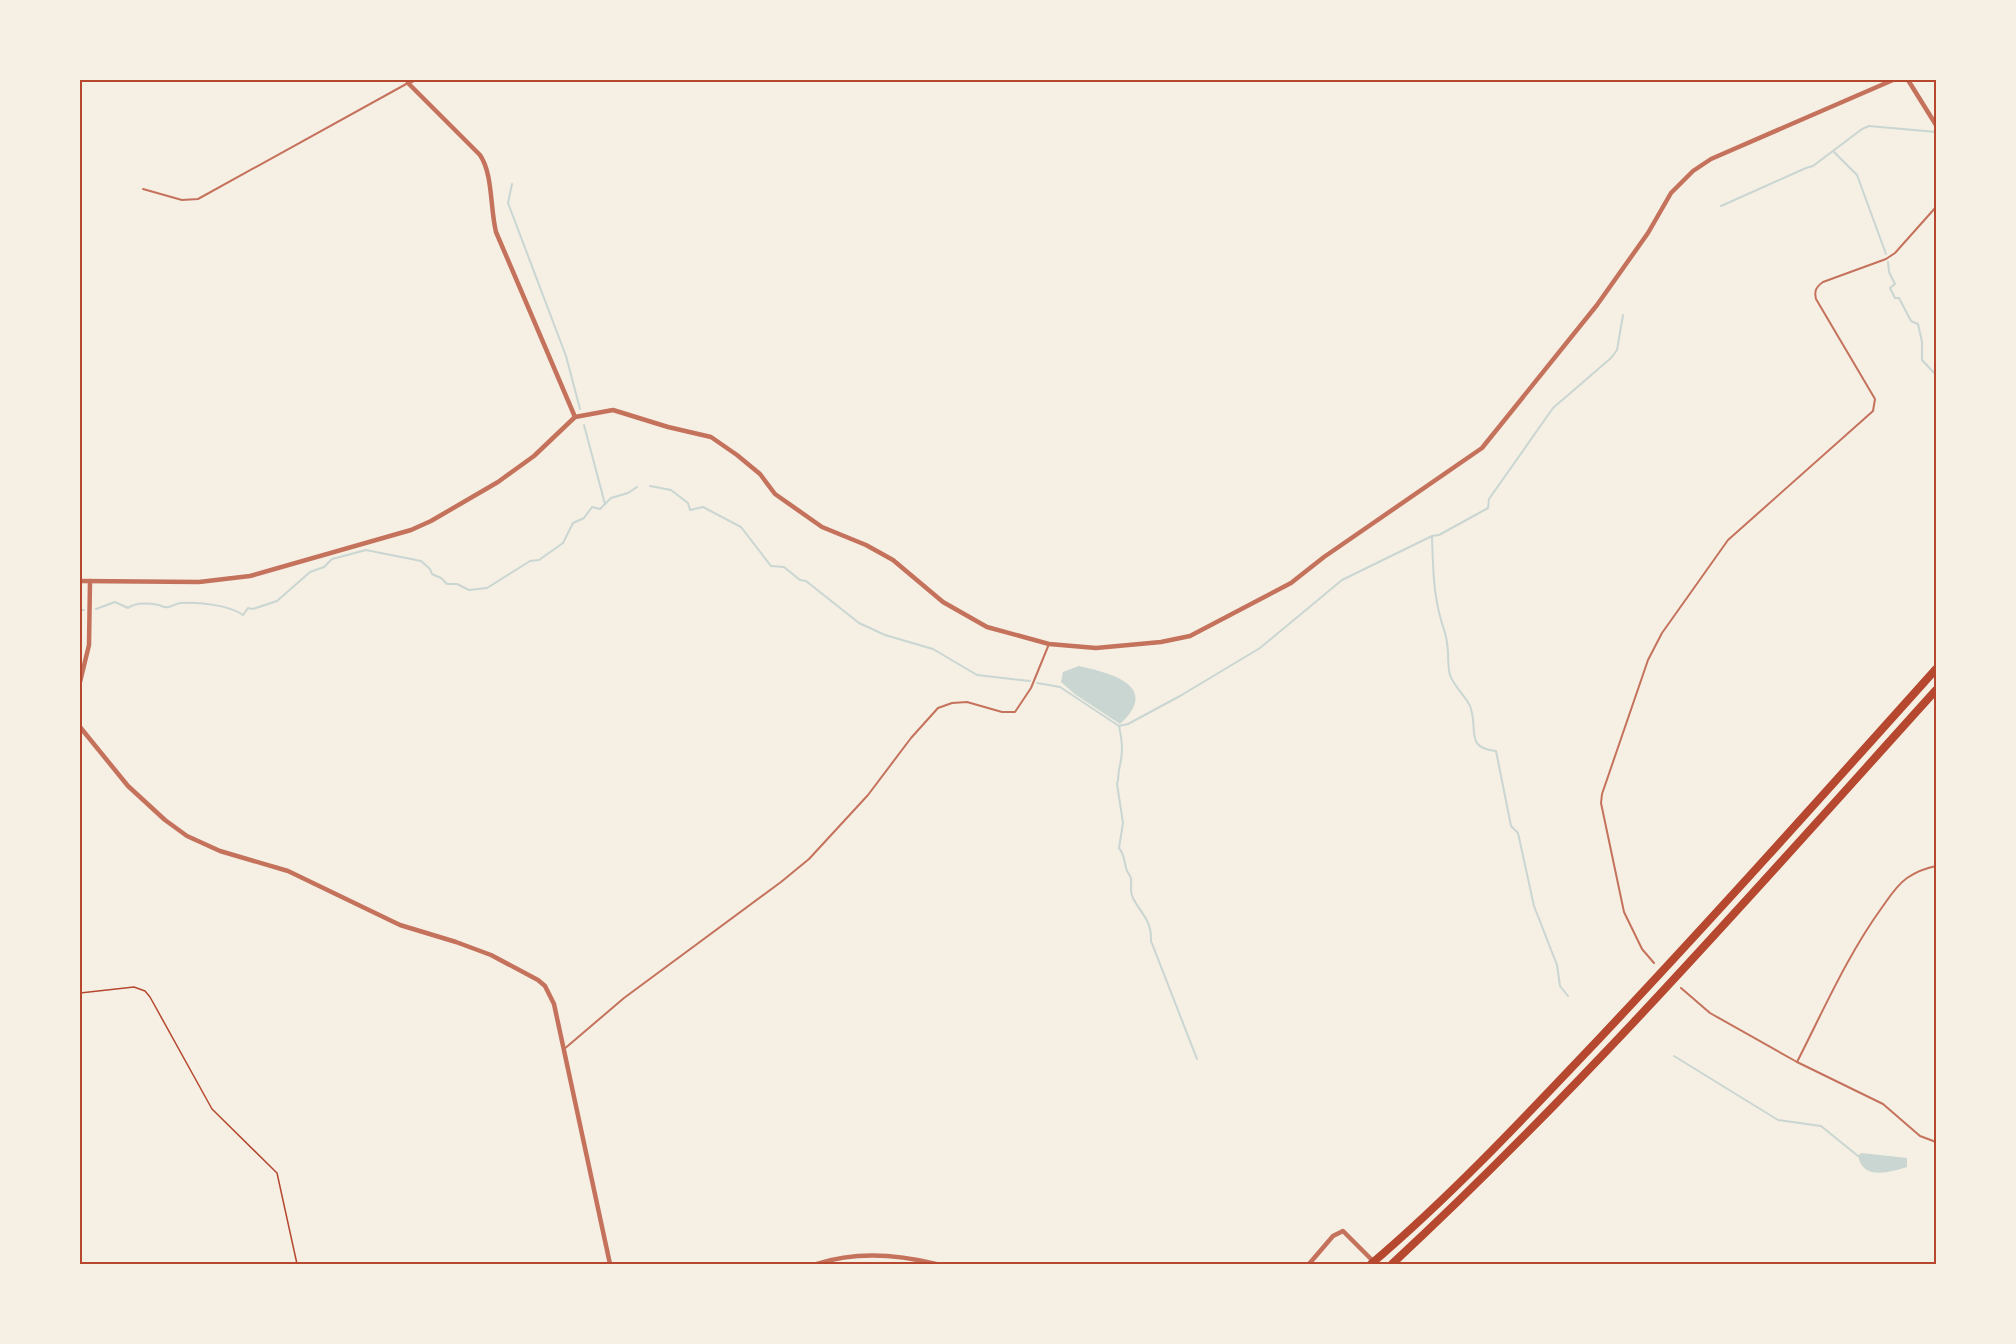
<svg xmlns="http://www.w3.org/2000/svg" width="2016" height="1344" font-family="'Asap Condensed',sans-serif">
<style>
.water{fill:#c9d6d2}
.lines{fill:none;stroke-linecap:round;stroke-linejoin:round}
.stream{stroke:#c9d6d2;stroke-width:2}
.path{stroke:#b5482f;stroke-width:1.5}
.service{stroke:#c5725c;stroke-width:2}
.minor{stroke:#c5725c;stroke-width:4.5}
.motorway{stroke:#b5482f;stroke-width:8}
.neatline{fill:none;stroke:#b5482f;stroke-width:2}
</style>
<rect width="100%" height="100%" fill="#f6efe4"/>
<g class="water">
<path d="M1079,666c32,7 82,20 41,58l-44,-29 -15,-13 2,-10z"/>
<path d="M1861,1153l46,5v9c-17,5 -44,14 -49,-11z"/>
</g>
<g class="lines">
<g class="stream">
<path d="M1834,152l23,23 29,79"/>
<path d="M512,184l-4,19 58,153 14,53"/>
<path d="M1721,206l85,-38 7,-2 49,-37 7,-3 67,6"/>
<path d="M1888,262l1,10 6,12 -5,4 5,10h4l12,23 7,3 4,18v18l14,15"/>
<path d="M584,425l21,79"/>
<path d="M650,486l21,4 17,13 2,7 13,-3 38,20 30,39 13,1 16,13 6,1 53,42 26,12 48,14 44,26 53,6"/>
<path d="M1432,537c1,26 1,53 8,79 2,9 6,17 7,27 2,10 0,22 3,32 4,12 15,20 20,31 9,23 -6,42 26,45l15,75 7,7 16,73 23,59 3,21 8,10"/>
<path d="M96,609l19,-7 13,6c8,-6 20,-5 31,-3 2,1 7,3 9,2 4,0 8,-4 13,-4 18,-1 48,2 62,12l5,-7 5,1 24,-8 33,-29 14,-5 8,-8 34,-9 55,11 9,8 2,5 9,4 6,6h10l12,6 18,-2 43,-27 9,-1 24,-17 10,-20 11,-5 8,-11 8,2 11,-11 17,-5 9,-6"/>
<path d="M80,610h4"/>
<path d="M1037,683l23,4 59,39 9,-2 52,-28 80,-48 82,-68 90,-44 7,-1 49,-27 1,-9 64,-91 58,-50 6,-8 6,-35"/>
<path d="M1119,726c4,19 4,26 0,44 -1,5 0,8 -2,14l6,39 -4,25c6,7 5,15 8,23 1,2 4,5 4,8 1,7 -2,12 2,19 8,16 19,22 18,43l46,118"/>
<path d="M1674,1056l104,64 43,6 37,30"/>
</g>
<path class="path" d="M80,993l54,-6 11,4 5,6 62,112 65,64 20,91"/>
<g class="service">
<path d="M143,189l39,11 16,-1 210,-116"/>
<path d="M1654,963l-12,-14 -18,-37 -23,-109 1,-9 46,-134 14,-27 66,-93 145,-129 2,-12 -59,-100c-2,-8 0,-12 7,-17l63,-23 9,-6 41,-46"/>
<path d="M1681,988l29,25 87,49 86,42 37,32 16,6"/>
<path d="M563,1050l61,-52 157,-116 28,-23 59,-64 43,-57 27,-30 14,-5 15,-1 35,10h13l16,-24 18,-44"/>
<path d="M1797,1062c27,-53 51,-108 86,-156 7,-10 14,-21 24,-28 9,-6 19,-10 29,-12"/>
</g>
<g class="minor">
<path d="M413,80l-5,3 72,72c13,19 10,53 16,77l79,185"/>
<path d="M1908,80l28,45"/>
<path d="M80,581l119,1 51,-6 161,-46 20,-9 67,-39 36,-26 41,-39 38,-7 55,17 43,10 26,18 23,19 15,20 47,33 44,18 27,15 50,42 44,25 62,17 47,4 65,-6 29,-6 101,-53 33,-26 158,-109 115,-143 51,-72 23,-40 22,-22 18,-12 182,-79"/>
<path d="M80,682l9,-37 1,-64"/>
<path d="M80,727l48,59 37,34 22,16 33,15 68,20 112,54 56,17 35,13 47,25 7,6 9,18 56,260"/>
<path d="M817,1264c39,-13 79,-10 119,0"/>
<path d="M1309,1264l24,-28 10,-5 31,31"/>
</g>
<g class="motorway">
<path d="M1371,1264c80,-68 153,-146 226,-223 115,-122 227,-247 339,-372"/>
<path d="M1392,1264c193,-179 367,-378 544,-574"/>
</g>
</g>
<rect width="2016" height="1344" fill="none" stroke="#f6efe4" stroke-width="162"/>
<rect x="81" y="81" width="1854" height="1182" class="neatline"/>
</svg>
